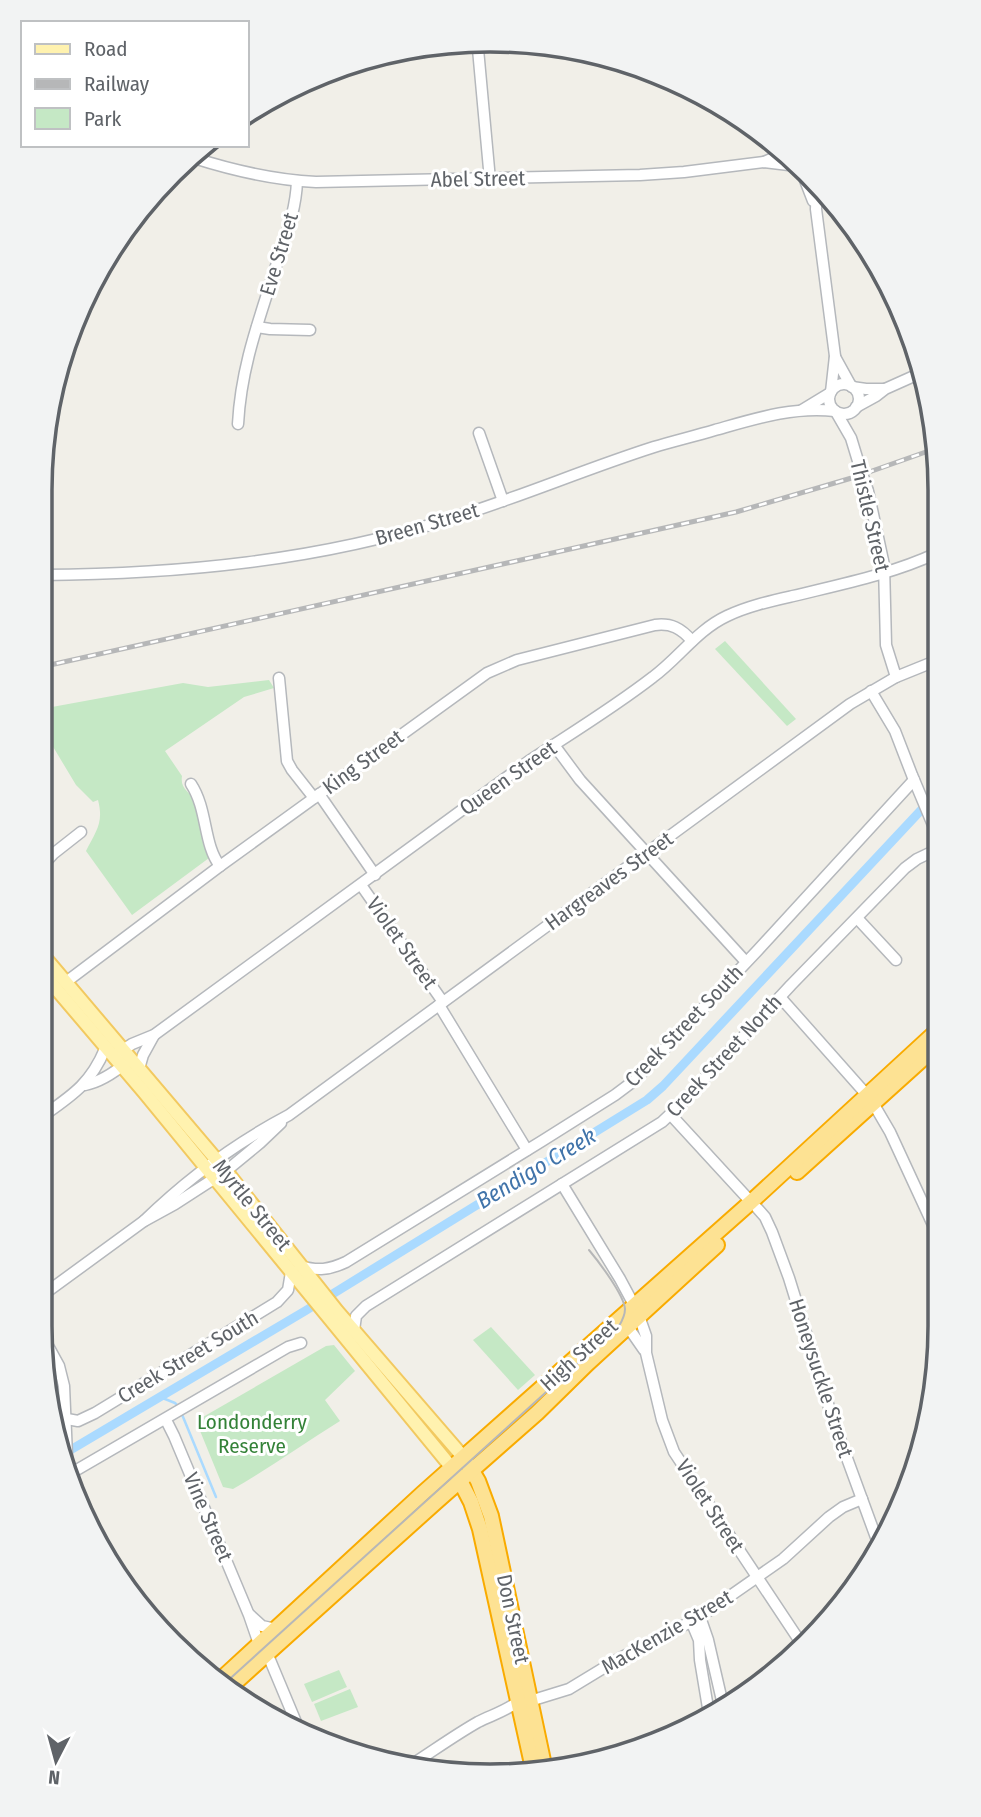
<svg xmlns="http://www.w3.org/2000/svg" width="981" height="1817" font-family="'Fira Sans Condensed',sans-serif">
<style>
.green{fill:#c5e8c5}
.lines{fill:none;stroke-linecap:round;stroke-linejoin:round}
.stream{stroke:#aadaff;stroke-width:2.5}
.canal{stroke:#aadaff;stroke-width:9}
.minor-casing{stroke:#b5b8bc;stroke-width:13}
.major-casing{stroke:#f2c960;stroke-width:16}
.highway-casing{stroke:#f9ab00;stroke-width:18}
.minor{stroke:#fff;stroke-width:10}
.major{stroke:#fff2af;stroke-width:12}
.highway{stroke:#fde293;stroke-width:14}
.tram{stroke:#b6b7b8;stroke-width:2}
.rail-casing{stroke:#b6b7b8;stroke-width:5}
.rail{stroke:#fff;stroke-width:2.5;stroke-dasharray:8;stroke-linecap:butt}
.minor-bridge-casing{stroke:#b5b8bc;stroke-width:13;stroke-linecap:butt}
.minor-bridge{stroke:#fff;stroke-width:10}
.labels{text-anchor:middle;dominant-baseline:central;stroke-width:6;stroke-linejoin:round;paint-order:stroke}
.street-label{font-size:21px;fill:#5f6368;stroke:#fff}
.park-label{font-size:21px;fill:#348238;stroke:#fff}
.water-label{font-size:23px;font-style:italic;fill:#4174aa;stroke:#fff}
.rim{fill:none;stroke:#5f6368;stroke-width:3.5}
</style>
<rect width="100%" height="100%" fill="#f1efe8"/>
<g class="green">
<path d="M725,641l71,78 -9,7 -72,-77z"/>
<path d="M269,680l5,8 -30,9 -79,54 17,25c-2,13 7,15 13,25 6,10 11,44 14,57l-77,57 -46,-64c10,-20 18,-28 12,-51l-5,2 -17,-17 -24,-40 -11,9v-45l142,-26 25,4z"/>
<path d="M491,1327l44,48 -17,15 -45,-50z"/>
<path d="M334,1345l21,26 -30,29 15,21c-36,22 -70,47 -107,68l-10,-2 -27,-66 130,-75z"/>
<path d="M339,1670l8,17 -35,15 -8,-18z"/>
<path d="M350,1689l8,18 -37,14 -7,-17z"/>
</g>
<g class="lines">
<g class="stream">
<path d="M160,1397l15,6 3,3"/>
<path d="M181,1412l35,85"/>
</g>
<path class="canal" d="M62,1455l243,-144 342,-211 16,-14 275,-294"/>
<g class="minor-casing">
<g id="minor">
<path d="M478,49l12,131"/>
<path d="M194,158c41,13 80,22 122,24l324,-7 44,-3 80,-10 33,4"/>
<path d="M764,162l23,-10"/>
<path d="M801,170l12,31"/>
<path d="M817,185l-1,24 19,147 -4,36"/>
<path d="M257,327l13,2 40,1"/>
<path d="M835,357l16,29"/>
<circle cx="844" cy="399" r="15"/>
<path d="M852,387l14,2h18"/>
<path d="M856,407l20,-11 9,-7 38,-17"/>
<path d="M802,410l28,-17"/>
<path d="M836,412l15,26 7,23"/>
<path d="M238,424c3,-57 21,-104 38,-158 9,-28 20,-55 21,-85"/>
<path d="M479,433l24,68"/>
<path d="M868,491l16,74 2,80 10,32"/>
<path d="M41,575c138,-1 276,-14 408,-56 69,-21 136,-50 205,-72 20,-6 41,-11 61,-17 39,-11 79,-24 120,-19"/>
<path d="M279,678l8,83 5,9 22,28"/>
<path d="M871,691l24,40 17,44 26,62"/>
<path d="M554,745l26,35 166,182"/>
<path d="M191,784c17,26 12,60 29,82"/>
<path d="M319,794l56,81"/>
<path d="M41,867l12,-13 28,-22"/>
<path d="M361,885l82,117"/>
<path d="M857,918l39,42"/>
<path d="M66,982l154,-116 267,-193 30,-13 138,-35c16,-2 26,3 37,16"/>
<path d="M41,997l13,-10"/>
<path d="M780,997l86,97"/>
<path d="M439,1005l88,145"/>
<path d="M117,1054l15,-10 22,-9 375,-274c41,-27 84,-53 124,-84 26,-19 44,-47 74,-61 21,-10 44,-15 66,-20 49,-12 99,-22 144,-43"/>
<path d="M139,1069l4,-14 11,-20"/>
<path d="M85,1085c15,-3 30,-13 42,-23"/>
<path d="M873,1103l17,29 49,106"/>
<path d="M671,1115l80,87"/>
<path d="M40,1118c31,-22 50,-33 65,-69"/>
<path d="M562,1184l58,95 14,26"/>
<path d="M757,1208l8,9 7,15 17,46 44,142 48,131"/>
<path d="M144,1221c43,-42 92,-78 145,-106l561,-411 46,-27 42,-17"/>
<path d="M300,1266c18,5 29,4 46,-4l196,-121 73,-46 20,-15 123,-130 156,-170"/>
<path d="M40,1297l104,-76 31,-17 51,-33 34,-28 21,-20"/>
<path d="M639,1316l7,20v17l16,67 12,32 129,194"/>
<path d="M628,1327l16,23"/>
<path d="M354,1330l2,-14 10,-10 296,-184 18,-17 111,-120 114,-117 12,-9 21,-10"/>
<path d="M42,1335l17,31 5,20 4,93"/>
<path d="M67,1419l11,2 17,-8 182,-111 11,-12 3,-18"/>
<path d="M166,1420l8,16 75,179 10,29"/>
<path d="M68,1475l220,-128 13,-4"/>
<path d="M250,1615l12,11 14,3"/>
<path d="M700,1617l8,23 15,65"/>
<path d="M691,1621l8,19 1,20 9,54"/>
<path d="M266,1654l4,6 28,67"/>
<path d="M530,1701l39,-12 51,-31 80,-41 83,-58 46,-42 14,-10 19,-8"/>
<path d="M411,1765c22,-14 44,-30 67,-43 14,-7 28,-11 41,-21"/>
</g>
</g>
<g class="major-casing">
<g id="major">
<path d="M41,953l185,218 111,140 127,147"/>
<path d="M41,971l103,121 308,376"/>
</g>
</g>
<g class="highway-casing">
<g id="highway">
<path d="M797,1172l142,-128"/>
<path d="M468,1464l10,17 13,35 54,254"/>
<path d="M457,1475l14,27 9,27 54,244"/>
<path d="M219,1681l204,-188 328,-291 188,-173"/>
<path d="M228,1689l209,-188 100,-88 51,-50 129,-118"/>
</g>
</g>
<use href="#minor" class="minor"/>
<use href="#major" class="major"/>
<use href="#highway" class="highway"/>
<path class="tram" d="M223,1685l396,-359c3,-5 6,-10 6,-17 -1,-14 -26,-47 -36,-59"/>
<g class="rail-casing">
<path id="rail" d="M41,667l695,-155 119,-35 82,-29"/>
</g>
<use href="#rail" class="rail"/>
<g class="minor-bridge-casing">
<path id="minor-bridge" d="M858,461l10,30"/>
</g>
<use href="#minor-bridge" class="minor-bridge"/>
</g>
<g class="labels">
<g class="street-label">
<text transform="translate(478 179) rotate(-1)">Abel Street</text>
<text transform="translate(279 254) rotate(-73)">Eve Street</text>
<text transform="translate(870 516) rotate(77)">Thistle Street</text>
<text transform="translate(427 524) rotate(-16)">Breen Street</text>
<text transform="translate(363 762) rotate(-36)">King Street</text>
<text transform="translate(508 778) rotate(-35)">Queen Street</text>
<text transform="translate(609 881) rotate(-36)">Hargreaves Street</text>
<text transform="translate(402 943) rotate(55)">Violet Street</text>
<text transform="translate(684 1026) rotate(-46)">Creek Street South</text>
<text transform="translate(724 1056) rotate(-47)">Creek Street North</text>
<text transform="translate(252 1205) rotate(51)">Myrtle Street</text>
<text transform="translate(579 1355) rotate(-42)">High Street</text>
<text transform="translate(188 1357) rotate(-31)">Creek Street South</text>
<text transform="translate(821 1378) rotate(72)">Honeysuckle Street</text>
<text transform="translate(710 1506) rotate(57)">Violet Street</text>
<text transform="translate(208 1517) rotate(67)">Vine Street</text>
<text transform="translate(513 1619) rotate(78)">Don Street</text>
<text transform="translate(667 1632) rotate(-30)">MacKenzie Street</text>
</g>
<g class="park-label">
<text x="252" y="1422">Londonderry<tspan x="252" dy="24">Reserve</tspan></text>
</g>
<g class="water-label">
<text transform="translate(536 1168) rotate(-31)">Bendigo Creek</text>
</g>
</g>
<path d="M0 0H981V1817H0ZM490 52H490A438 438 0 0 1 928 490V1326A438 438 0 0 1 490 1764H490A438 438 0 0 1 52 1326V490A438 438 0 0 1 490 52Z" fill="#f2f3f3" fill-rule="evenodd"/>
<path class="rim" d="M490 52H490A438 438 0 0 1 928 490V1326A438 438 0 0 1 490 1764H490A438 438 0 0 1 52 1326V490A438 438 0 0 1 490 52Z"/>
<rect x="21" y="21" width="228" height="126" fill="#ffffff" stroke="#bfc1c3" stroke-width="2"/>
<rect x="35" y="44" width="35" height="10" fill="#fff2af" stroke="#bfc1c3" stroke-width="2"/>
<text x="84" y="56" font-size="21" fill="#5f6368">Road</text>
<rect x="35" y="79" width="35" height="10" fill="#b6b7b8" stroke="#bfc1c3" stroke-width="2"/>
<text x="84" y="91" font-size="21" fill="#5f6368">Railway</text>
<rect x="35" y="108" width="35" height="21" fill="#c5e8c5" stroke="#bfc1c3" stroke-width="2"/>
<text x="84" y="126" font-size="21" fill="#5f6368">Park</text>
<g transform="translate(56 1761) rotate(186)" stroke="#ffffff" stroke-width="5" paint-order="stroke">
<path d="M0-5L12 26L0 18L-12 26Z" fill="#5f6368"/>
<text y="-10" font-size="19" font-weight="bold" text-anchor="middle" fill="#5f6368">N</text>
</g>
</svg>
